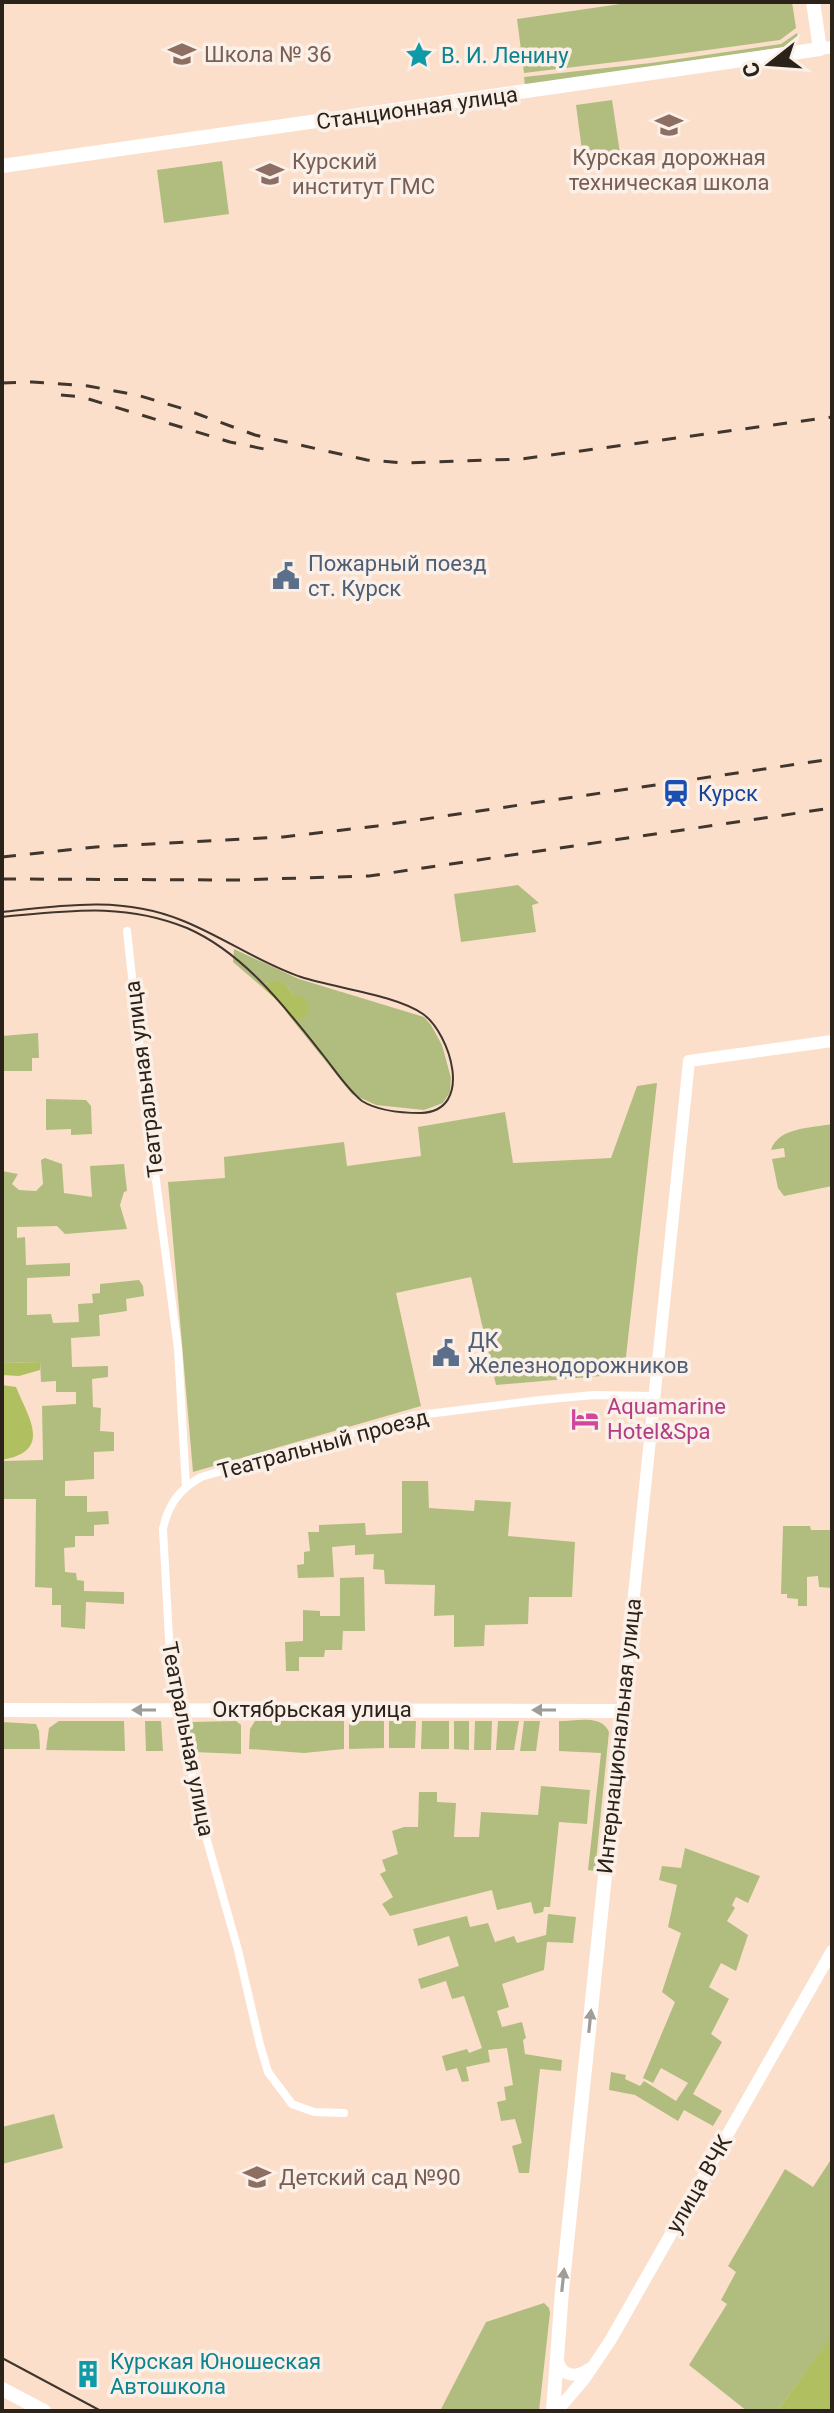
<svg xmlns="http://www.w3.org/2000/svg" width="834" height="2413" font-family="Roboto,sans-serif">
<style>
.green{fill:#b1bd7f}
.forest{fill:#b0c061}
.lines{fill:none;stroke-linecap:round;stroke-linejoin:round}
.street{stroke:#fff;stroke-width:8}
.secondary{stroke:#fff;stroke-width:12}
.primary{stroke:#fff;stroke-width:14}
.tram{stroke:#41362d;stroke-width:2}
.rail{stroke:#41362d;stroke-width:3;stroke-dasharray:14 14;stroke-linecap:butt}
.oneway{fill:#a09c98}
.labels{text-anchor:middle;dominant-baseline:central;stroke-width:7;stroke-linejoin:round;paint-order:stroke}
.education-label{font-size:22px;fill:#785e54;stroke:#fbf0e8;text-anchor:start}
.culture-label{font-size:22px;fill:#0d838f;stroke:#fbf0e8;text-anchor:start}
.street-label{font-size:22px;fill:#2b221a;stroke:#fbf0e8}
.service-label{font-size:22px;fill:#4e5e75;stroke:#fbf0e8;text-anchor:start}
.transit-label{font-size:22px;fill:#164399;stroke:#fbf0e8;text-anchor:start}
.hotel-label{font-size:22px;fill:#b23c85;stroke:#fbf0e8;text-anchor:start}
</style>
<rect width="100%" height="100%" fill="#fbdfcb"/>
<g class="green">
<path d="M634,2h158l4,26 -16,12 -131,18 -125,15 -7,-54z"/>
<path d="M797,33l1,5 -6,8 -267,40 -1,-9 127,-14 130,-19z"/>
<path d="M612,100l8,53 -37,5 -7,-53z"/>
<path d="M222,161l7,53 -65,9 -7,-53z"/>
<path d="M518,885l21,18 -7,2 4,27 -75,10 -7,-48z"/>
<path d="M234,949l65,30 125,38 7,8 11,20 9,33 -1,14 -7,11 -19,7 -48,-5 -24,-11 -62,-77 11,2 -8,-24 -6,-9 -19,-3 -6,4 -29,-25z"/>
<path d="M38,1033l1,25h-7v13h-30v-35z"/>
<path d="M657,1083l-33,291 -128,11 -25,-108 -75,16 25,113 -228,66 -25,-290 57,-4 -1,-21 120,-15 3,24 74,-10 -3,-29 87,-15 8,51 98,-5 26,-72z"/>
<path d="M46,1099l40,1 5,6 1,28 -21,1v-6l-25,1z"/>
<path d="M832,1124v62l-48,10 -6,-8 -6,-29 13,-2 -1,-9 -13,2c7,-23 41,-22 61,-26z"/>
<path d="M45,1158l17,6 2,29 28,4 -2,-31 34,-2 3,27 -3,1 -4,13 7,24 -62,5 -8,-8 -40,1v11l8,-1 1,28 44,-2v13l-43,2v37l24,-1 2,9 26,-1 -1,-18 15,-1 -1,-9 8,-1v-9l39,-4 4,6 1,10 -18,3 1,12 -28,4 1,21 -29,2 1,29 36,-1v11l-16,2 1,28 8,1 -1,23 14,1v19l-20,1v27l-29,2v15h22v16l21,-1 1,13 -15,1v11h-19v11l-11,1 1,24 11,1 1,7 7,1v10l40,1v12l-38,-2 -1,27 -24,-2v-22h-9v-17l-17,-1 1,-88h-34v-38l41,-1 -1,-54 34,-2v-12h-20v-11l-15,1 -1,-20 -38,1v-192l16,3 -6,10 7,6 17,1 7,-7 -2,-24z"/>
<path d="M402,1481h26l1,27 45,3 1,-11 36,2 -3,34 67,6 -3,55h-43l-1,27 -43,1 -1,21 -30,1v-32l-20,1 1,-31 -50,-1 -1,-14 -11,-1 1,-15 -19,1v-10l-23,2 2,30 -36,1 -1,-13 7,-1v-12l6,-1 -2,-19h11v-7l46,-2 1,12 36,-2z"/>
<path d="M783,1526h27l1,4h21v69v-11l-13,-1 -1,-11 -11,1v29h-9v-7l-11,-1v-4h-6z"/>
<path d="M364,1577l1,54h-22l-1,19h-17l-1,7h-25v14h-13l-1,-29 18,-1v-31l17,1v5h20v-38z"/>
<path d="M59,1721h65l1,30 -79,-1 3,-22z"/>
<path d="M145,1721h16l2,30h-17z"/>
<path d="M236,1721l5,4v29l-48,-2 -5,-21 4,-9z"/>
<path d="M255,1721h89v28l-40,4 -55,-4 1,-20z"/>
<path d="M349,1721h35v27l-35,1z"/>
<path d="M389,1721h27l-1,27h-26z"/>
<path d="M422,1721h27v28h-28z"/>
<path d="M454,1721h15v29l-15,-1z"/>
<path d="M475,1721h17l-1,29h-17z"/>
<path d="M498,1721h21l-5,29h-18z"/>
<path d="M524,1721h16l-4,30h-16z"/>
<path d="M559,1721c17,0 43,-7 50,11l-14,139 -7,-1 13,-117 -42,-2z"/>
<path d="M2,1722l34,2 3,7 1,18h-38z"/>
<path d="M541,1786l49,4 -3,34 -28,-2 -9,85h-6l-1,5 -9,2 -3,-12 -34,8 -5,-20 -102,26 -8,-12 11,-7 -13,-23 6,-3 -4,-11 16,-6 -6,-23 12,-4h14l1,-35h18v10l19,1 -2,34h25l2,-25 57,3z"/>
<path d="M685,1848l75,28 -12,27 -12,-6 -4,8 3,3 -8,13 21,14 -12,36 -15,-8 -12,24 20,12 -18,35 11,8 -29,52 29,17 -9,15 -29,-16 -6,11 -43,-26 -26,-5 2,-18 15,3 -1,4 15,7 4,-5 32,20 12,-18 -27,-15 -8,15 -10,-5 32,-76 -13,-10 19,-59 -13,-6 9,-42 -18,-5 3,-14 19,2z"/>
<path d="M548,1914l28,3 -3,26 -26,-1 -3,28 -42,14 7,23 -12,4 5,16 20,-5 4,16 -3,2 2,14 37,6 -1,11 -21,-2 -11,104h-10l-7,-27 10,-3 -7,-24 -14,2 -4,-19 9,-2 -2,-13 9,-2 -6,-37 -19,2 2,12 -24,5 3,14 -7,1 -5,-14 -11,3 -4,-15 25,-7 2,4 13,-5 -18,-52 -12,3 -6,-18 -25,8 -3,-10 41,-13 -10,-30 -31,10 -5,-17 54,-13 3,11 18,-4 7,19 19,-6 3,7 29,-8z"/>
<path d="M54,2114l9,34 -61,16v-37z"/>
<path d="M832,2158v179l-55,74h-30l-58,-46 38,-61 -6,-4 15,-28 -8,-6 57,-97 28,18z"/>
<path d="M544,2303l5,5 1,5 -11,98h-99l46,-89z"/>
</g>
<g class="forest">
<path d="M279,981l8,5 6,9 11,2 5,11 -3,9 -5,3 -11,-3 -9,-13 -19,-17 6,-4z"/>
<path d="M40,1362v8l-21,6 -17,-1v-12z"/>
<path d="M2,1385l14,2c13,32 37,64 -14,73z"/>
<path d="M832,2336v75h-55l3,-4z"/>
</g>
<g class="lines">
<g class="street">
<path d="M127,931l18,165 33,253 8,137"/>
<path d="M344,2113l-30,-1 -22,-8 -24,-32 -8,-27 -22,-95 -39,-138 -16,-85 -2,-39 -11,-31 -7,-128c5,-25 17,-40 38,-52l210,-61 129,-16 54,-5 59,1"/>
</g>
<g class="secondary">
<path d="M820,49l12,-2"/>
<path d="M622,1711l67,-650 143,-20"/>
<path d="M557,2358c4,18 17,21 32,11"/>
<path d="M557,2411l28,-33 25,-37 222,-390"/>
</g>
<g class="primary">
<path d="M2,166l818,-117 -7,-47"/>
<path d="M2,1710l620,1 -60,580 -9,120"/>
<path d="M2,2389l42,22"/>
</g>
<g class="tram">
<path d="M2,912c61,-7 121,-16 179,8 41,16 78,43 120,57 34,11 95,18 122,37 27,19 52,97 -2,99 -19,0 -43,-2 -59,-12 -15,-12 -27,-31 -39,-46 -38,-48 -79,-102 -136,-127 -64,-26 -119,-17 -185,-11"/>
<path d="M2,2358l99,53"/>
</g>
<g class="rail">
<path d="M2,383l30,-1 56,4 49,9 47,14 71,26 112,25 37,3 117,-4 311,-42"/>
<path d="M61,395l21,2 148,45 39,8"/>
<path d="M2,857l94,-10 187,-10 94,-11 455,-67"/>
<path d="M2,879l234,1 133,-4 463,-68"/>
</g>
</g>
<defs><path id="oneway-solid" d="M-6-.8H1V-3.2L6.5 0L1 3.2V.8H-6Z" transform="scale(2)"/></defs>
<g class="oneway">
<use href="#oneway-solid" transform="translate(144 1710) rotate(-180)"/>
<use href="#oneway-solid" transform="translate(544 1710) rotate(-180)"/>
<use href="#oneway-solid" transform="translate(590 2021) rotate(-84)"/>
<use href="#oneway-solid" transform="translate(563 2280) rotate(-84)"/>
</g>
<defs>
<g id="school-bare" transform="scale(2.16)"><path d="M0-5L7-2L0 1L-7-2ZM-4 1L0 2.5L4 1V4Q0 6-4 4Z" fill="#8d6e63" stroke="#fbf0e8" stroke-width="2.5" paint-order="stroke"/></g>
<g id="sight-bare" transform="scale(2.16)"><path d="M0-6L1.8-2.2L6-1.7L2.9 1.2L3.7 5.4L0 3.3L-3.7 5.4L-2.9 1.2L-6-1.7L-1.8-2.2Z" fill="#0f9aa8" stroke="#fbf0e8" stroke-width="2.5" paint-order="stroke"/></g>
<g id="university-bare" transform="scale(2.16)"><path d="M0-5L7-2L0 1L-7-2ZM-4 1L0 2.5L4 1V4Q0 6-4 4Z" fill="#8d6e63" stroke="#fbf0e8" stroke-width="2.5" paint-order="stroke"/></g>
<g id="civic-bare" transform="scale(2.16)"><path d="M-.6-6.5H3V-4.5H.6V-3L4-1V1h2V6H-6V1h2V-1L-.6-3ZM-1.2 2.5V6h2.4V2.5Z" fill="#5c6f8a" stroke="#fbf0e8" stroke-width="2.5" paint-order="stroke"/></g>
<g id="station-bare" transform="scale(2.16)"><path d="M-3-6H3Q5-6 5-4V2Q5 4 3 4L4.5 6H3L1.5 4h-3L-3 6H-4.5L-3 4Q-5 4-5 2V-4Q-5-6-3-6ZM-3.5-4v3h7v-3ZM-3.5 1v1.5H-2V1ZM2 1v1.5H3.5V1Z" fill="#1a4fb4" stroke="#fbf0e8" stroke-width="2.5" paint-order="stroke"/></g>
<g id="hotel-bare" transform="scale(2.16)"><path d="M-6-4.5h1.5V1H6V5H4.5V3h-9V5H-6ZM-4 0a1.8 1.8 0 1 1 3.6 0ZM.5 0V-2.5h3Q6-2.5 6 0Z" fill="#d1479c" stroke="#fbf0e8" stroke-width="2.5" paint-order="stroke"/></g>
<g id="building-bare" transform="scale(2.16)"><path d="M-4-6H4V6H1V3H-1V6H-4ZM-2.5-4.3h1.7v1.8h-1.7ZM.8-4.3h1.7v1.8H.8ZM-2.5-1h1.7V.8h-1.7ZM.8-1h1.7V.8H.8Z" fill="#0f9aa8" stroke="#fbf0e8" stroke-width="2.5" paint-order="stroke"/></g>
</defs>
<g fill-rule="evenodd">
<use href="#school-bare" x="182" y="54"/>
<use href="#sight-bare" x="419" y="55"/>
<use href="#school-bare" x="669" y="125"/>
<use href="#university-bare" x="270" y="174"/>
<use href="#civic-bare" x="286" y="576"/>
<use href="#station-bare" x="676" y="793"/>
<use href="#civic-bare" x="446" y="1353"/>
<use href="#hotel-bare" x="585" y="1419"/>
<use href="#school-bare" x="257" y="2177"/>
<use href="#building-bare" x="88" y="2374"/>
</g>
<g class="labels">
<g class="education-label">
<text x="204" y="54">Школа № 36</text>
<text x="669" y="157" text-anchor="middle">Курская дорожная<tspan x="669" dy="25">техническая школа</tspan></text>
<text x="292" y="161">Курский<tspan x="292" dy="25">институт ГМС</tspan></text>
<text x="279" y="2177">Детский сад №90</text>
</g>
<g class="culture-label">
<text x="441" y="55">В. И. Ленину</text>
<text x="110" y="2361">Курская Юношеская<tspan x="110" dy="25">Автошкола</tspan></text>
</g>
<g class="street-label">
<text transform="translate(417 108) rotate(-8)">Станционная улица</text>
<text transform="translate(144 1079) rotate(-97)">Театральная улица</text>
<text transform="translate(323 1444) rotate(-15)">Театральный проезд</text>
<text x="312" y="1709">Октябрьская улица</text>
<text transform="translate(619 1736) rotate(-84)">Интернациональная улица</text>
<text transform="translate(188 1739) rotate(79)">Театральная улица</text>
<text transform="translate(699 2184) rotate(-60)">улица ВЧК</text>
</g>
<g class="service-label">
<text x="308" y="563">Пожарный поезд<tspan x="308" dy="25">ст. Курск</tspan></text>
<text x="468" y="1340">ДК<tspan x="468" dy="25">Железнодорожников</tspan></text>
</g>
<g class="transit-label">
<text x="698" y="793">Курск</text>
</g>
<g class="hotel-label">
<text x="607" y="1406">Aquamarine<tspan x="607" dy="25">Hotel&amp;Spa</tspan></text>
</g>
</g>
<rect width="834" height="2413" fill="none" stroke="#2b221a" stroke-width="8"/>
<g transform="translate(770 64) rotate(253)" stroke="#fbf0e8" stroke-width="6" paint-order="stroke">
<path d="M0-6L14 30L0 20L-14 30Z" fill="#2b221a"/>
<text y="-12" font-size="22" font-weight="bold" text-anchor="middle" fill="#2b221a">С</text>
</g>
</svg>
